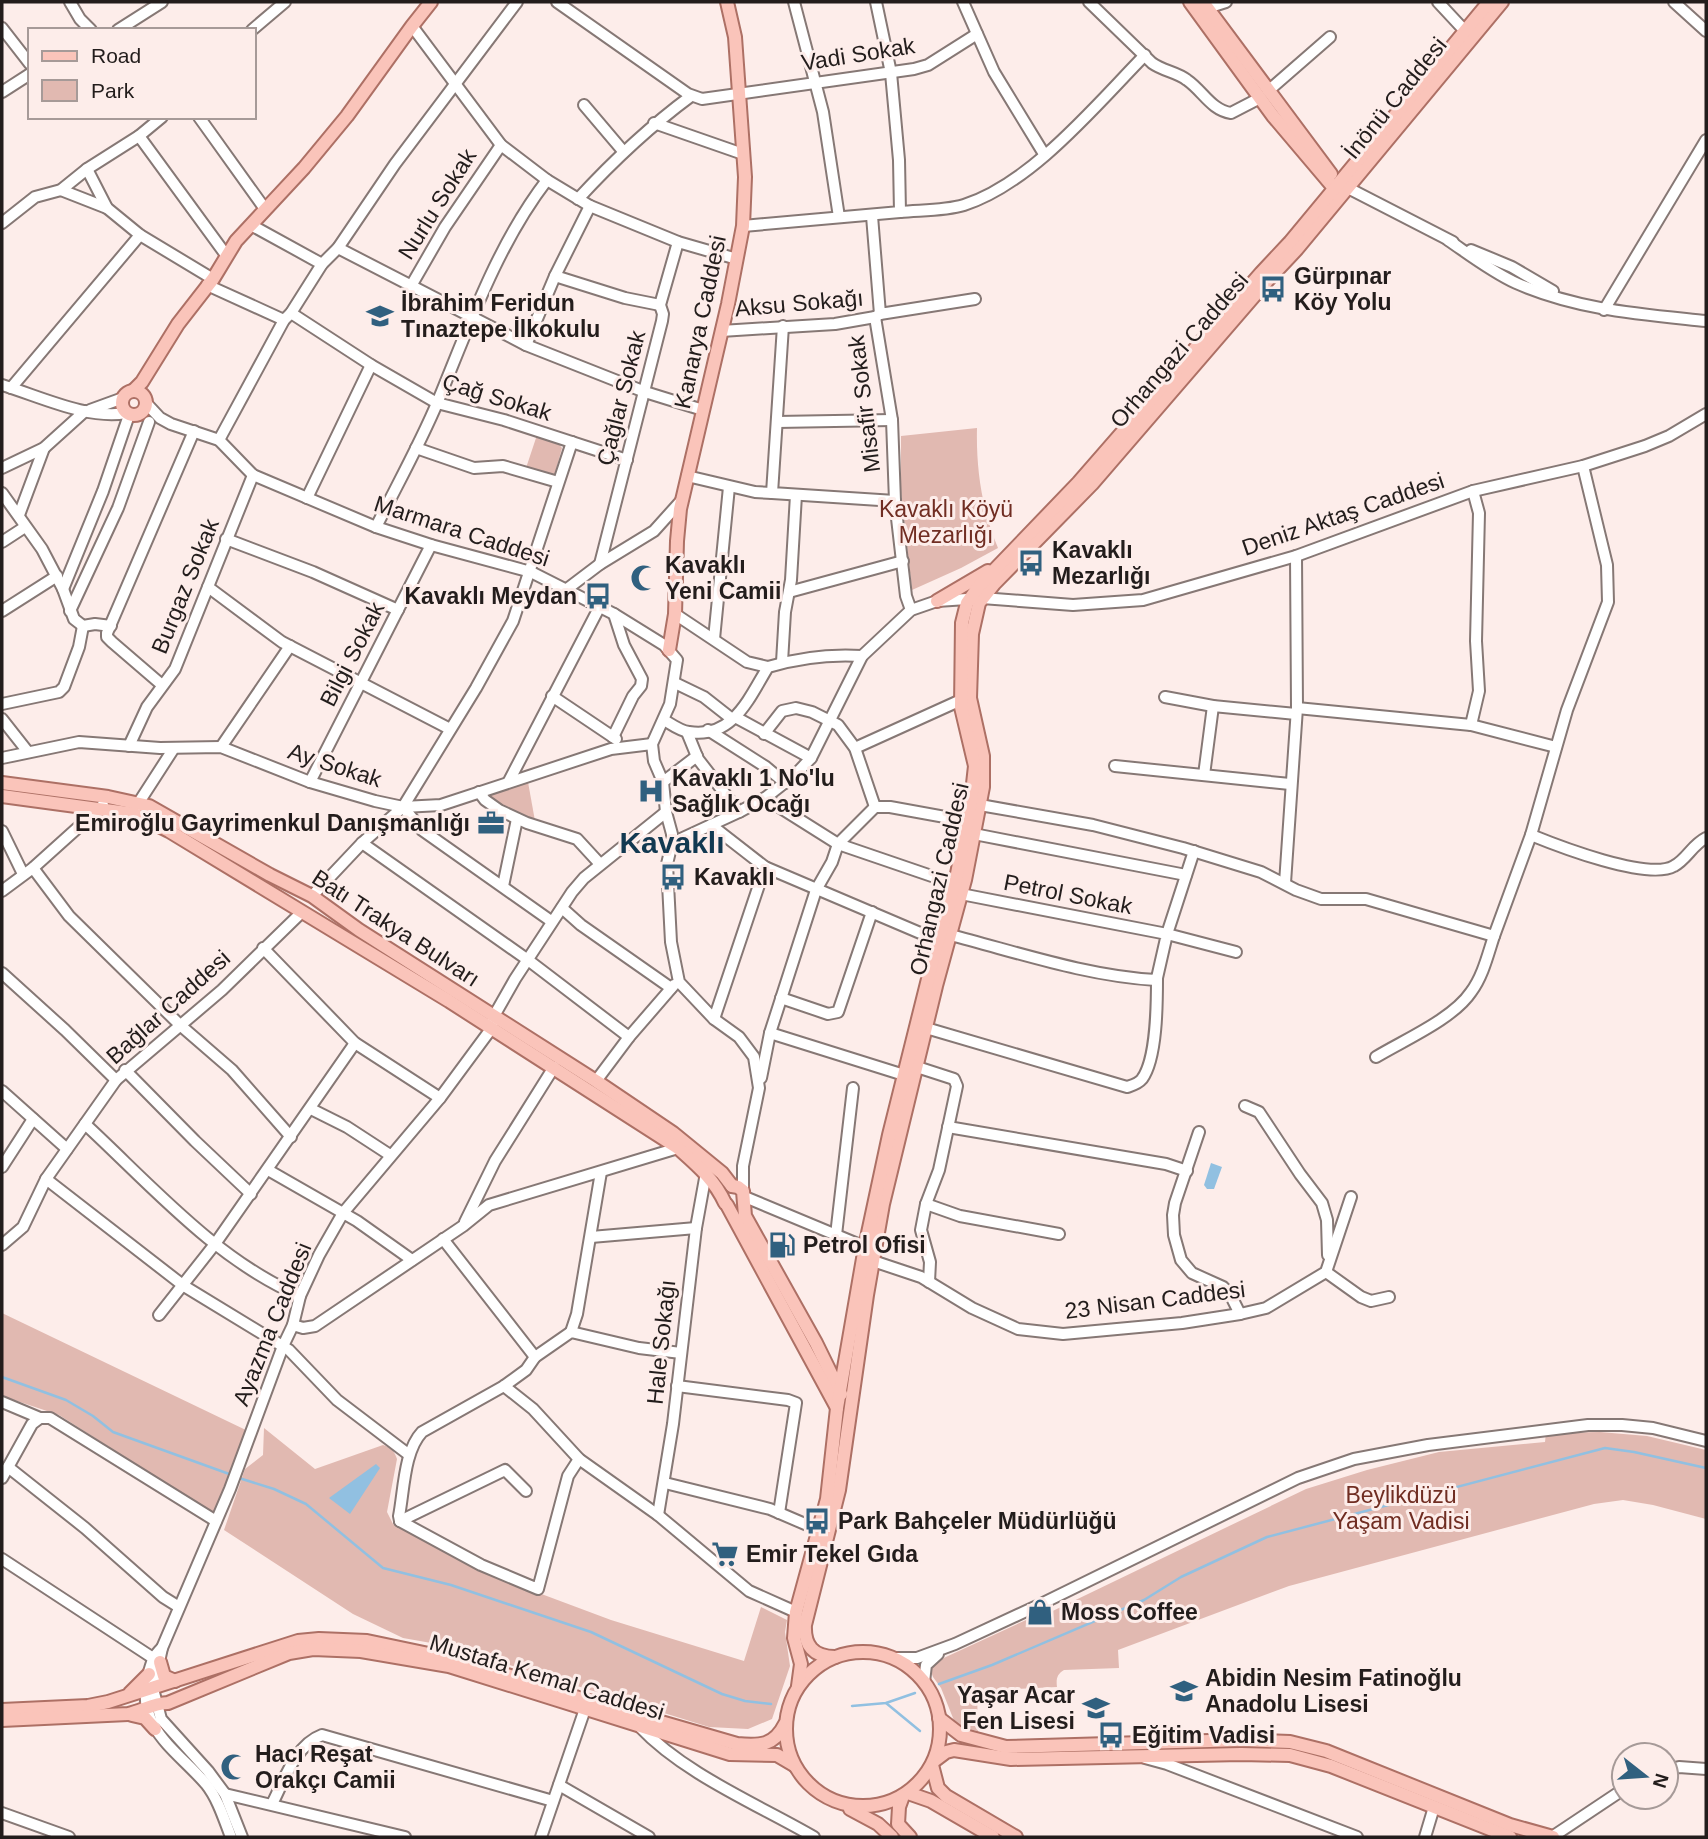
<svg xmlns="http://www.w3.org/2000/svg" width="1708" height="1839" font-family="Helvetica,sans-serif">
<style>
.green{fill:#e1b9b1}
.water{fill:#91c0e1}
.lines{fill:none;stroke-linecap:round;stroke-linejoin:round}
.stream{stroke:#91c0e1;stroke-width:2.5}
.minor-casing{stroke:#867875;stroke-width:14}
.major-casing{stroke:#ad7065;stroke-width:16}
.minor{stroke:#fff;stroke-width:10}
.major{stroke:#fac4ba;stroke-width:12}
.labels{text-anchor:middle;dominant-baseline:central;stroke-width:6;stroke-linejoin:round;paint-order:stroke}
.street-label{font-size:23px;fill:#231d1c;stroke:#fdedea}
.poi-label{font-size:23px;font-weight:bold;fill:#231d1c;stroke:#fdedea;text-anchor:start}
.park-label{font-size:23px;fill:#702d22;stroke:#fdedea}
.district-label{font-size:30px;font-weight:bold;fill:#123951;stroke:#fdedea}
</style>
<rect width="100%" height="100%" fill="#fdedea"/>
<g class="green">
<path d="M977,428c-1,41 5,82 21,120l-37,20 -49,22 -11,-98v-56z"/>
<path d="M537,435l21,8 4,5 -8,29 -28,-9z"/>
<path d="M528,782l7,39 -20,-7 -30,-20z"/>
<path d="M2,1313l248,119 -36,82 -155,-99 -57,-19z"/>
<path d="M264,1428l51,41 68,-24c8,3 11,5 14,14l-10,53 6,12 100,52 118,44 133,41 17,-54 26,13 -2,12 5,34 -18,53 -24,10 -39,-2 -261,-81 -45,-8 -50,-24 -129,-84 21,-61 18,-14z"/>
<path d="M1600,1432l47,4 59,14v69l-53,-14 -30,-5 -29,4 -305,82 -171,64 1,18 -55,2c-7,4 -8,9 -7,17l-80,4 1,40 -18,-4 -5,-4 -14,-35 -8,-11 -3,-8 5,-7 91,-42h8l272,-131 61,-19 72,-18 106,-10 1,-9z"/>
</g>
<g class="water">
<path d="M1211,1163l11,4 -8,22h-7l-3,-4z"/>
<path d="M376,1464l4,4 -30,46 -21,-16z"/>
</g>
<g class="lines">
<g class="stream">
<path d="M2,1377l64,23 27,16 20,16 119,43"/>
<path d="M239,1478l35,11 32,15 77,64 68,17 140,47 131,62 23,7 26,3"/>
<path d="M939,1684l53,-19 152,-65 37,-23 86,-40 338,-89 29,4 72,16"/>
<path d="M886,1703l34,28"/>
<path d="M852,1706l34,-3 29,-10"/>
</g>
<g class="minor-casing">
<g id="minor">
<path d="M70,2l10,17 11,11"/>
<path d="M557,2l131,92 14,5 212,-30 14,-4 49,-31"/>
<path d="M794,2l29,110 16,105"/>
<path d="M963,2l31,70 50,82"/>
<path d="M1089,2l63,61c11,8 25,9 35,17 16,11 24,30 44,33l29,-15"/>
<path d="M1438,2l27,29"/>
<path d="M1674,2l32,29"/>
<path d="M1207,8l19,-6"/>
<path d="M412,26l89,119 46,35 43,26 88,36 59,17"/>
<path d="M2,28l28,36"/>
<path d="M118,30l44,-28"/>
<path d="M252,30l33,-28"/>
<path d="M1268,91l62,-54"/>
<path d="M2,92l28,-18"/>
<path d="M584,105l39,46"/>
<path d="M199,117l66,92"/>
<path d="M654,123l89,31"/>
<path d="M139,136l87,119"/>
<path d="M87,169l20,39 33,27 73,44"/>
<path d="M1348,188l105,54"/>
<path d="M61,190l46,18"/>
<path d="M578,199c35,-38 71,-72 113,-103"/>
<path d="M900,212c20,-2 44,-1 64,-7 68,-22 131,-99 181,-150"/>
<path d="M872,216l8,98 95,-15"/>
<path d="M2,223l33,-26 26,-7 26,-21 52,-33 23,-19"/>
<path d="M251,225l71,39"/>
<path d="M743,226l157,-14 -1,-52 -8,-87 -15,-71"/>
<path d="M1448,240c22,15 44,32 68,43 62,27 124,31 190,38"/>
<path d="M338,248l188,97 119,47 58,18"/>
<path d="M1471,250l41,17 41,24"/>
<path d="M555,276l70,22 35,7"/>
<path d="M207,285l77,35"/>
<path d="M411,286l34,-59 56,-82"/>
<path d="M1604,310l102,-170"/>
<path d="M291,313l80,52 66,38 67,17 123,40"/>
<path d="M875,317l17,103 3,81 11,95 5,14"/>
<path d="M783,326l-11,167 123,8"/>
<path d="M721,331l114,-7 40,-7 5,-3"/>
<path d="M526,345l29,-69 35,-70"/>
<path d="M2,385c37,11 86,35 124,28"/>
<path d="M11,388l129,-153"/>
<path d="M146,403l14,15 11,6 48,16 34,35 123,52 55,18 100,27 83,42 50,31 13,15 -7,44 -18,40 2,17 9,21 3,30 6,22v9l-5,21 4,78 8,40 35,37 25,18 15,20 5,31 -16,78v25"/>
<path d="M90,410l33,-12"/>
<path d="M777,422l115,-2"/>
<path d="M219,440l65,-120 7,-7 31,-49 16,-16 57,-84 122,-162"/>
<path d="M416,448l58,20 29,-2 55,16"/>
<path d="M2,468l42,-20 41,-37"/>
<path d="M687,476l68,16 17,1"/>
<path d="M1473,491l6,22 -3,128 3,50 -8,34 85,22"/>
<path d="M2,493l40,56 21,40 11,30 9,7 12,-2 16,2"/>
<path d="M307,498l64,-133"/>
<path d="M19,515l25,-67"/>
<path d="M376,527c21,-42 44,-83 62,-126 31,-75 59,-156 109,-221"/>
<path d="M226,539l87,33 85,38"/>
<path d="M2,542l23,-15"/>
<path d="M600,564l62,-243 1,-7 -3,-9 18,-63"/>
<path d="M208,587l74,55 168,87"/>
<path d="M63,589l40,-98 26,-76"/>
<path d="M567,589l33,-25 54,-33 27,-30"/>
<path d="M789,592l114,-31"/>
<path d="M2,611l55,-35"/>
<path d="M70,611l48,-103 31,-86"/>
<path d="M675,614l72,48 21,5"/>
<path d="M714,639l15,-152"/>
<path d="M782,662l3,-50 6,-32 5,-85"/>
<path d="M675,683l29,14 28,22"/>
<path d="M162,685l-50,-43 -5,-5v-4l87,-202"/>
<path d="M552,696l64,43"/>
<path d="M1165,697l48,9 83,8"/>
<path d="M2,704l57,-12 5,-5 15,-40 4,-21"/>
<path d="M1297,708l174,17"/>
<path d="M737,718l74,40"/>
<path d="M2,719l26,33"/>
<path d="M664,720c7,4 16,11 25,12 44,7 60,-34 79,-65 30,-9 62,-13 94,-11"/>
<path d="M708,730l58,37 19,16"/>
<path d="M687,732l11,27 41,53"/>
<path d="M764,734l18,-23 14,-3 16,4 26,13 17,23 20,59"/>
<path d="M613,737l20,-41 8,-10 1,-7 -18,-34 -10,-31"/>
<path d="M129,746l18,-39 28,-38 78,-194"/>
<path d="M221,747l69,-101"/>
<path d="M855,748l106,-48"/>
<path d="M2,758l77,-16 81,6 61,-1 89,35 65,19 28,6 38,-2 170,-56 41,-5"/>
<path d="M1115,766l175,18"/>
<path d="M1204,775l9,-69"/>
<path d="M509,781l91,-175"/>
<path d="M310,782l121,-237"/>
<path d="M663,782l34,-26"/>
<path d="M479,792l6,8 14,10 28,13 50,16 23,25"/>
<path d="M765,798l73,46 117,40"/>
<path d="M980,805l113,20 90,23 78,24 35,18 25,9h45l128,37 37,-101 36,-125 41,-108 -1,-37 -24,-99"/>
<path d="M403,807l19,23 129,91"/>
<path d="M134,810l40,-62"/>
<path d="M711,825l54,42 174,74"/>
<path d="M2,831l21,43"/>
<path d="M974,834l212,41"/>
<path d="M1531,835c27,11 117,46 143,31 13,-7 18,-21 32,-28"/>
<path d="M362,843l166,117 101,77"/>
<path d="M672,843l67,-31 26,-14 32,-25 14,-15 51,-102 49,-46 26,-9 45,-3 91,7 70,-5 153,-44 177,-65 110,-25 62,-20 24,-10 37,-22"/>
<path d="M1194,851l-27,83 69,18"/>
<path d="M33,868l36,48 111,109 52,45 59,67"/>
<path d="M1285,883l12,-175 -1,-152"/>
<path d="M503,886l14,-67"/>
<path d="M2,891l31,-23 70,-63"/>
<path d="M312,896l50,-53 41,-36 73,-119 37,-67 59,-179"/>
<path d="M562,908l19,17 90,63"/>
<path d="M950,935c67,17 136,41 206,45l1,-2 10,-44 -206,-40"/>
<path d="M263,948l92,95 85,55"/>
<path d="M2,973l63,57 51,50"/>
<path d="M781,998l47,16 10,-2 34,-100"/>
<path d="M714,1019l51,-152"/>
<path d="M926,1028l201,59c6,-2 11,-3 15,-8 15,-20 15,-76 15,-101"/>
<path d="M770,1033l134,42"/>
<path d="M1376,1057c28,-17 77,-38 95,-65 12,-16 17,-38 23,-56"/>
<path d="M917,1067l37,12 3,7 -18,84 -13,34 -5,26 9,32 -1,20"/>
<path d="M125,1070l70,71 56,53"/>
<path d="M761,1078l9,-45 46,-143 16,-28 6,-18 37,-37h15l77,14"/>
<path d="M596,1081l33,-44 45,-52"/>
<path d="M2,1091l65,58"/>
<path d="M1245,1106l14,6 41,62 22,29 5,17 1,35"/>
<path d="M311,1109l36,18 43,28"/>
<path d="M85,1124c66,61 131,136 215,172"/>
<path d="M948,1127l218,37 21,7"/>
<path d="M1199,1132l-24,71 -2,12 1,20 7,25 11,13 31,14 7,7 10,20"/>
<path d="M2,1167l31,-48"/>
<path d="M268,1170l89,51 55,39"/>
<path d="M46,1179l138,107 105,64 48,50 71,54"/>
<path d="M745,1197l120,50"/>
<path d="M926,1204l34,12 99,18"/>
<path d="M465,1222l30,-61 59,-94"/>
<path d="M836,1235l17,-147"/>
<path d="M591,1237l105,-9"/>
<path d="M443,1239l92,118"/>
<path d="M2,1245l21,-18 23,-48 70,-99 106,-90 80,-78"/>
<path d="M873,1261l48,16 51,31 46,21 45,5 119,-11 58,-9 26,-6 60,-36 25,-75"/>
<path d="M1326,1272l35,25 10,4 18,-4"/>
<path d="M159,1315l56,-71 140,-201"/>
<path d="M293,1325l10,3 12,-2 148,-100 26,-21 189,-57"/>
<path d="M571,1332l6,-18 24,-142"/>
<path d="M504,1386l29,23 46,50 79,56 91,76 47,21"/>
<path d="M677,1386l111,14 8,3 -17,110"/>
<path d="M2,1402l38,16"/>
<path d="M8,1467l77,61 78,69 16,10"/>
<path d="M2,1478l30,-54 8,-6h10l166,103"/>
<path d="M665,1483l105,26 49,21"/>
<path d="M658,1515l15,-91 23,-196 10,-55"/>
<path d="M400,1521l-1,-5c5,-26 5,-65 23,-84l82,-46 22,-16 9,-13 36,-25 68,16 42,5"/>
<path d="M400,1521l81,44 57,24 30,-113 11,-17"/>
<path d="M400,1521l105,-51 21,21"/>
<path d="M2,1559l151,99"/>
<path d="M162,1648c-9,8 -11,16 -14,28 -13,52 29,74 58,108 12,15 18,35 25,53"/>
<path d="M894,1658h23l38,-14 84,-39 259,-127 56,-19 74,-14 160,-20h34l31,3 53,13"/>
<path d="M924,1682l2,-17 12,-11"/>
<path d="M639,1726c45,48 118,78 175,111"/>
<path d="M1145,1758l22,6 190,73"/>
<path d="M1666,1770l13,-3 27,2"/>
<path d="M559,1785l90,52"/>
<path d="M225,1794l180,43"/>
<path d="M272,1804c12,-23 23,-59 50,-69l231,66"/>
<path d="M2,1813l67,24"/>
<path d="M242,1837l-17,-43 -17,-23 -47,-52 -8,-30 9,-41 68,-159 53,-143 10,-21 7,-29 19,-41 24,-42 97,-115 51,-69 3,-13 21,-37 57,-87 12,-14 82,-66"/>
<path d="M541,1837l44,-128"/>
<path d="M1425,1837l9,-30"/>
<path d="M1552,1837l72,-48"/>
</g>
</g>
<g class="major-casing">
<g id="major">
<path d="M1190,2l83,114 67,79"/>
<path d="M1203,2l128,172"/>
<circle cx="134" cy="403" r="12"/>
<path d="M133,391l9,-9 36,-58 35,-45 23,-38 68,-73 43,-52 65,-90 19,-24"/>
<path d="M937,601l51,-30"/>
<path d="M669,650l6,-36 2,-73 3,-32 48,-205 15,-78 2,-49 -10,-140 -8,-35"/>
<path d="M2,783l106,14 41,9 121,69 42,21 47,34 237,151 77,52 49,40 10,13"/>
<path d="M2,796l133,18 34,17 280,170 229,147c19,17 36,31 47,55"/>
<path d="M732,1186l6,1 5,4 2,25 71,127 25,51"/>
<path d="M727,1205l110,203"/>
<circle cx="863" cy="1729" r="77"/>
<path d="M835,1657c-22,0 -31,-12 -30,-32l34,-135 28,-195 16,-91 53,-218 29,-106 18,-93v-31l-13,-58 2,-64 7,-31 15,-19 98,-100 175,-203 30,-32 205,-247"/>
<path d="M160,1662l4,14 11,5"/>
<path d="M798,1686l3,-22 -7,-26 2,-26 31,-113 10,-91 28,-161 24,-112 45,-180 21,-71 16,-82 4,-36 -14,-59 1,-84 5,-20 12,-17 99,-103 183,-210 29,-31 199,-240"/>
<path d="M130,1693l19,-19"/>
<path d="M2,1710l86,-4 20,-4 190,-61 21,-2 48,2 100,21 118,38 152,44c23,2 37,2 48,-20"/>
<path d="M132,1715l13,3 10,11"/>
<path d="M939,1718l22,17 45,12 237,-7 47,2 36,9 184,74 43,12"/>
<path d="M2,1720l126,-6c14,-3 26,-11 40,-11l121,-50 24,-4 48,2 88,15 281,88 47,1 17,10"/>
<path d="M934,1761l12,-9 8,-2 57,9 230,-5 49,1 41,11 179,71"/>
<path d="M932,1765l6,23 8,8 70,41"/>
<path d="M908,1793l23,8 62,36"/>
<path d="M903,1796l-4,11 -1,17 12,13"/>
<path d="M850,1809l28,15 14,13"/>
</g>
</g>
<use href="#minor" class="minor"/>
<use href="#major" class="major"/>
</g>
<defs>
<g id="bus-bare" transform="scale(2.1)"><path d="M-5-6H5V4H4V6H2V4H-2V6H-4V4H-5ZM-3.5-4V0h7V-4ZM-3.5 1.2v1.5H-2V1.2ZM2 1.2v1.5H3.5V1.2Z" fill="#30607f" stroke="#fdedea" stroke-width="2.5" paint-order="stroke"/></g>
<g id="school-bare" transform="scale(2.1)"><path d="M0-5L7-2L0 1L-7-2ZM-4 1L0 2.5L4 1V4Q0 6-4 4Z" fill="#30607f" stroke="#fdedea" stroke-width="2.5" paint-order="stroke"/></g>
<g id="mosque-bare" transform="scale(2.1)"><path d="M3.5-4.9A6 6 0 1 0 3.5 4.9A5 5 0 1 1 3.5-4.9Z" fill="#30607f" stroke="#fdedea" stroke-width="2.5" paint-order="stroke"/></g>
<g id="hospital-bare" transform="scale(2.1)"><path d="M-5-5h3v3.5h4V-5h3V5h-3V1.5h-4V5h-3Z" fill="#30607f" stroke="#fdedea" stroke-width="2.5" paint-order="stroke"/></g>
<g id="office-bare" transform="scale(2.1)"><path d="M-6-3h4V-5.5h4V-3h4V5H-6ZM-1-4.5V-3h2v-1.5ZM-6 0V1H6V0Z" fill="#30607f" stroke="#fdedea" stroke-width="2.5" paint-order="stroke"/></g>
<g id="fuel-bare" transform="scale(2.1)"><path d="M-5.5-6h7V0h2V4h1.3V-2.5L3-4.5l.8-.8L6-3V5H2.5V1h-1V6h-7ZM-4.2-4.7v3.2H.2V-4.7Z" fill="#30607f" stroke="#fdedea" stroke-width="2.5" paint-order="stroke"/></g>
<g id="supermarket-bare" transform="scale(2.1)"><path d="M-6-5.5h2.5l.6 2H6L4.5 2H-2.5L-4.4-4H-6ZM-1.5 3.2a1.3 1.3 0 1 0 .1 0ZM3 3.2a1.3 1.3 0 1 0 .1 0Z" fill="#30607f" stroke="#fdedea" stroke-width="2.5" paint-order="stroke"/></g>
<g id="shop-bare" transform="scale(2.1)"><path d="M-5-2.5h2.3a2.7 3.5 0 0 1 5.4 0H5L5.5 6h-11ZM-1.5-2.5h3a1.5 2.3 0 0 0-3 0Z" fill="#30607f" stroke="#fdedea" stroke-width="2.5" paint-order="stroke"/></g>
</defs>
<g fill-rule="evenodd">
<use href="#bus-bare" x="1273" y="289"/>
<use href="#school-bare" x="380" y="316"/>
<use href="#bus-bare" x="1031" y="563"/>
<use href="#mosque-bare" x="644" y="578"/>
<use href="#bus-bare" x="598" y="596"/>
<use href="#hospital-bare" x="651" y="791"/>
<use href="#office-bare" x="491" y="823"/>
<use href="#bus-bare" x="673" y="877"/>
<use href="#fuel-bare" x="782" y="1245"/>
<use href="#bus-bare" x="817" y="1521"/>
<use href="#supermarket-bare" x="725" y="1554"/>
<use href="#shop-bare" x="1040" y="1612"/>
<use href="#school-bare" x="1184" y="1691"/>
<use href="#school-bare" x="1096" y="1708"/>
<use href="#bus-bare" x="1111" y="1735"/>
<use href="#mosque-bare" x="234" y="1767"/>
</g>
<g class="labels">
<g class="street-label">
<text transform="translate(858 54) rotate(-9)">Vadi Sokak</text>
<text transform="translate(1395 98) rotate(-51)">İnönü Caddesi</text>
<text transform="translate(437 204) rotate(-58)">Nurlu Sokak</text>
<text transform="translate(799 303) rotate(-5)">Aksu Sokağı</text>
<text transform="translate(700 322) rotate(-78)">Kanarya Caddesi</text>
<text transform="translate(1179 350) rotate(-49)">Orhangazi Caddesi</text>
<text transform="translate(497 397) rotate(17)">Çağ Sokak</text>
<text transform="translate(621 398) rotate(-76)">Çağlar Sokak</text>
<text transform="translate(864 404) rotate(-97)">Misafir Sokak</text>
<text transform="translate(1343 514) rotate(-19)">Deniz Aktaş Caddesi</text>
<text transform="translate(462 531) rotate(18)">Marmara Caddesi</text>
<text transform="translate(185 586) rotate(-68)">Burgaz Sokak</text>
<text transform="translate(352 654) rotate(-63)">Bilgi Sokak</text>
<text transform="translate(335 765) rotate(18)">Ay Sokak</text>
<text transform="translate(939 879) rotate(-77)">Orhangazi Caddesi</text>
<text transform="translate(1068 894) rotate(11)">Petrol Sokak</text>
<text transform="translate(396 928) rotate(33)">Batı Trakya Bulvarı</text>
<text transform="translate(168 1007) rotate(-42)">Bağlar Caddesi</text>
<text transform="translate(1155 1300) rotate(-7)">23 Nisan Caddesi</text>
<text transform="translate(272 1324) rotate(-68)">Ayazma Caddesi</text>
<text transform="translate(661 1342) rotate(-84)">Hale Sokağı</text>
<text transform="translate(547 1677) rotate(17)">Mustafa Kemal Caddesi</text>
</g>
<g class="poi-label">
<text x="1294" y="276">Gürpınar<tspan x="1294" dy="26">Köy Yolu</tspan></text>
<text x="401" y="303">İbrahim Feridun<tspan x="401" dy="26">Tınaztepe İlkokulu</tspan></text>
<text x="1052" y="550">Kavaklı<tspan x="1052" dy="26">Mezarlığı</tspan></text>
<text x="665" y="565">Kavaklı<tspan x="665" dy="26">Yeni Camii</tspan></text>
<text x="577" y="596" text-anchor="end">Kavaklı Meydan</text>
<text x="672" y="778">Kavaklı 1 No'lu<tspan x="672" dy="26">Sağlık Ocağı</tspan></text>
<text x="470" y="823" text-anchor="end">Emiroğlu Gayrimenkul Danışmanlığı</text>
<text x="694" y="877">Kavaklı</text>
<text x="803" y="1245">Petrol Ofisi</text>
<text x="838" y="1521">Park Bahçeler Müdürlüğü</text>
<text x="746" y="1554">Emir Tekel Gıda</text>
<text x="1061" y="1612">Moss Coffee</text>
<text x="1205" y="1678">Abidin Nesim Fatinoğlu<tspan x="1205" dy="26">Anadolu Lisesi</tspan></text>
<text x="1075" y="1695" text-anchor="end">Yaşar Acar<tspan x="1075" dy="26">Fen Lisesi</tspan></text>
<text x="1132" y="1735">Eğitim Vadisi</text>
<text x="255" y="1754">Hacı Reşat<tspan x="255" dy="26">Orakçı Camii</tspan></text>
</g>
<g class="park-label">
<text x="946" y="509">Kavaklı Köyü<tspan x="946" dy="26">Mezarlığı</tspan></text>
<text x="1401" y="1495">Beylikdüzü<tspan x="1401" dy="26">Yaşam Vadisi</tspan></text>
</g>
<g class="district-label">
<text x="672" y="842">Kavaklı</text>
</g>
</g>
<rect width="1708" height="1839" fill="none" stroke="#231d1c" stroke-width="7"/>
<rect x="28" y="28" width="228" height="91" fill="#fdedea" stroke="#a69a98" stroke-width="2"/>
<rect x="42" y="51" width="35" height="10" fill="#fac4ba" stroke="#a69a98" stroke-width="2"/>
<text x="91" y="63" font-size="21" fill="#231d1c">Road</text>
<rect x="42" y="80" width="35" height="21" fill="#e1b9b1" stroke="#a69a98" stroke-width="2"/>
<text x="91" y="98" font-size="21" fill="#231d1c">Park</text>
<g transform="translate(1645 1776) rotate(107)"><circle r="33" fill="#fdedea" stroke="#a69a98" stroke-width="2"/>
<path d="M0-5L12 26L0 18L-12 26Z" fill="#30607f"/>
<text y="-10" font-size="19" font-weight="bold" text-anchor="middle" fill="#231d1c">N</text>
</g>
</svg>
